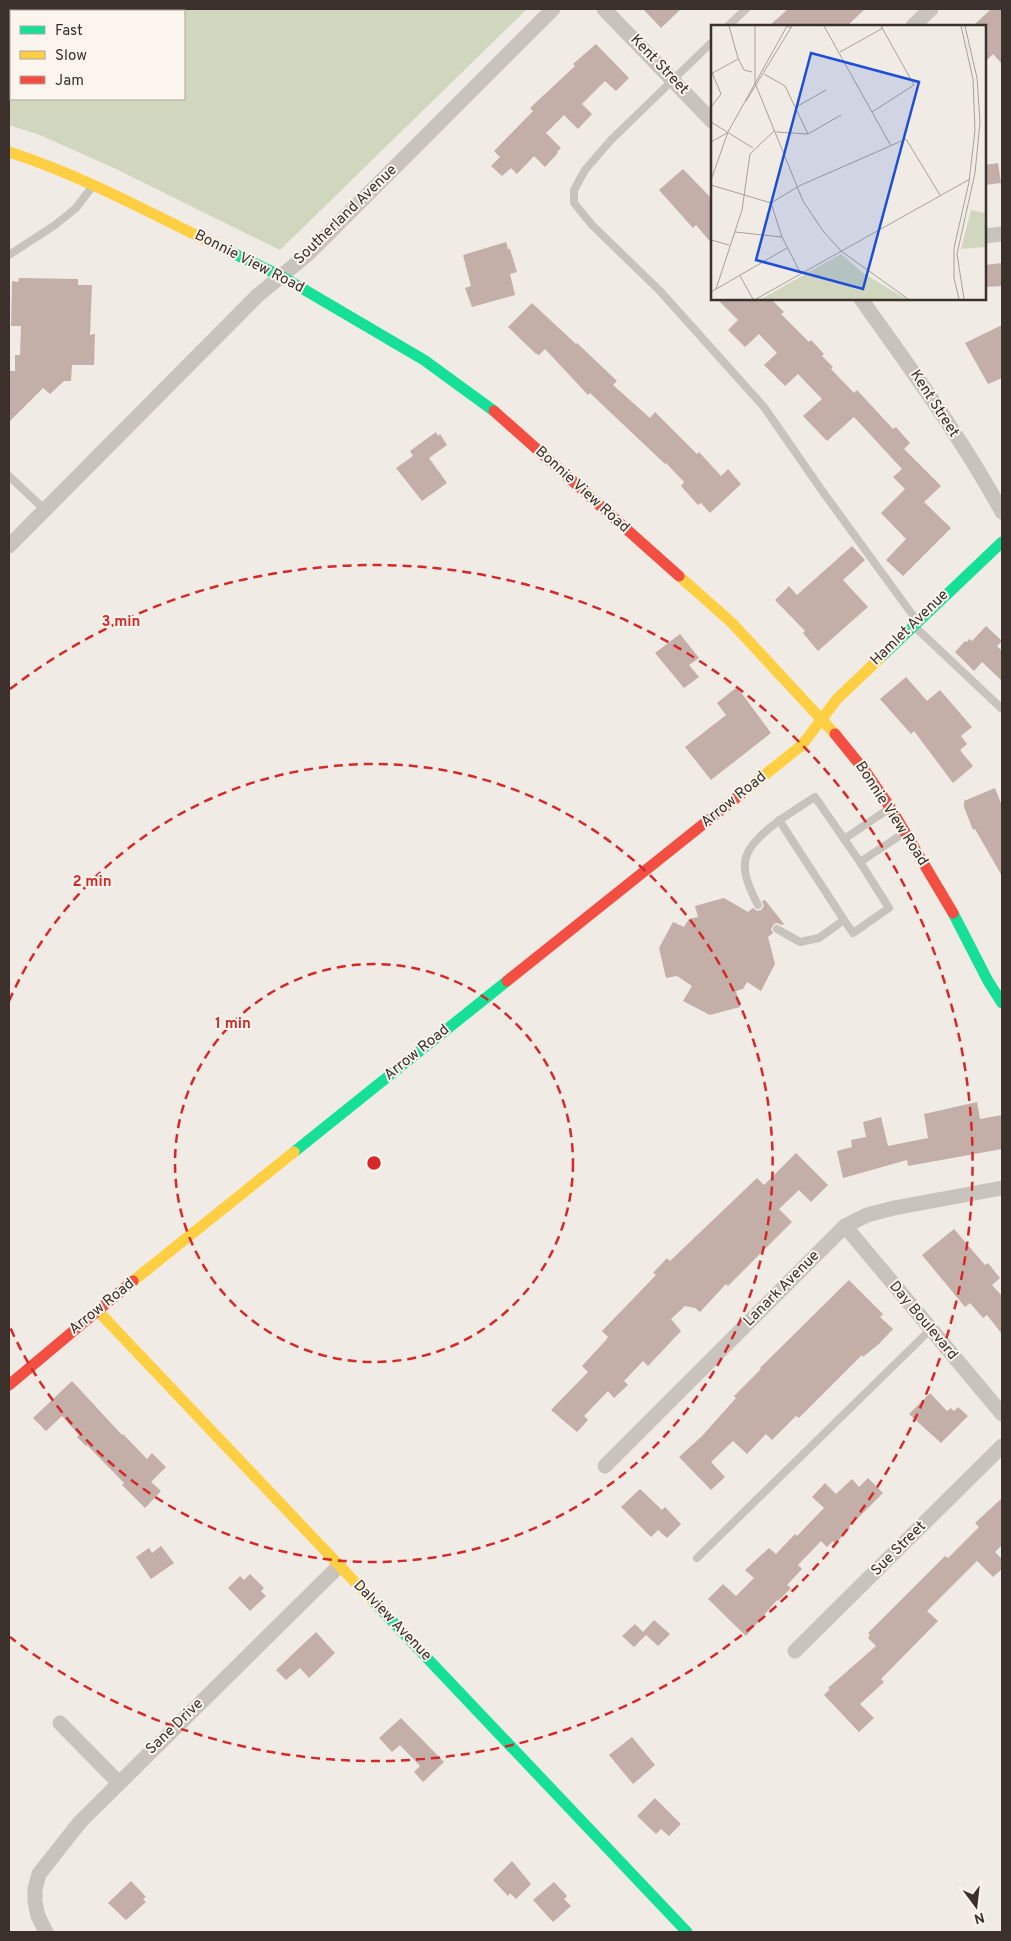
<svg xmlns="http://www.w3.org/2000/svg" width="1011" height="1941" font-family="Overpass,sans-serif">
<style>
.green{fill:#d1d6bf;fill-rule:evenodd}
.building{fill:#c3afa7}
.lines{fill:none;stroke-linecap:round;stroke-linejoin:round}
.lane{stroke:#c9c3be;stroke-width:8}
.street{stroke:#c9c3be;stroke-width:15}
.fast{stroke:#16e098;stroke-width:11}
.slow{stroke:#ffcf43;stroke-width:11}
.jam{stroke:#f24e42;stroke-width:11}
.ring{fill:none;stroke:#d62828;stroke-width:2.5;stroke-dasharray:9 6}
.labels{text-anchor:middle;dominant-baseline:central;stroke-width:4;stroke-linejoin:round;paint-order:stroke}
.street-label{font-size:15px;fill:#3b302b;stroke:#fbf5ee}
.inset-road{fill:none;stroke:#a8a09b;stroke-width:1}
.view{fill:#1d4ed8;fill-opacity:0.15;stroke:#1d4ed8;stroke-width:2.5}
.inset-edge{fill:none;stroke:#3b302b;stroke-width:2.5}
.centre{fill:#d62828;stroke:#fbf5ee;stroke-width:2.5}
.ring-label{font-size:15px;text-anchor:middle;font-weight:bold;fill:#d62828;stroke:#fbf5ee;stroke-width:4;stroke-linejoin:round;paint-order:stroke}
</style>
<rect width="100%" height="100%" fill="#f0ebe5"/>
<path class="green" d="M9,9h518l-247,241 -164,-81 -76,-34 -31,-10zM11,11h173v88h-173z"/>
<g class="building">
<path d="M643,9h38l-20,19z"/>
<path d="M788,9h77l-18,17h-78z"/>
<path d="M991,9h11v55l-9,-10 -8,8v-36h-12z"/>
<path d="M596,44l33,34 -13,13 -11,-10 -23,23 10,10 -14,15 -14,-14 -18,18 15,15 -4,4 1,1 -13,14 -11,-11 -17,18 -6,-6 -9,8 -11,-10 9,-9 -6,-6 39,-40 -3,-3 45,-42 -2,-2z"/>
<path d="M998,163l3,20 -16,2v-20z"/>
<path d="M683,169l29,30v45l-16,-19 -3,3 -34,-38z"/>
<path d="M506,242l2,7h2l7,23 -7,2 5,21 -43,12 -7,-19 6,-2 -8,-31z"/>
<path d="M1002,263v23l-17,1v-22z"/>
<path d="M19,278l59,1v6h14l-2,50 5,-1 -1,31h-22l-1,16h-7l-14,13 -7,-6 -34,34v-51h6v-16h5l1,-29h-10l1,-45 6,1z"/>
<path d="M717,299h54l13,13 -3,2 28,28 2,-2 13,14 -2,2 11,11 -2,2 23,24 3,-3 36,39 3,-2 14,16 -6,6 37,37 -17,16 27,26 -48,48 -17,-16 20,-21 -25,-26 24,-24 -12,-12 9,-8 -48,-52 -27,24 -24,-25 19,-17 -24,-25 -13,12 -21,-21 13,-12 -18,-19 -14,13 -17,-17 10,-10z"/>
<path d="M532,303l44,41 1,-1 40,38 -4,4 37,33 5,-6 42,42 2,-2 22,24 7,-7 13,15 -31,29 -9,-10 -3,2 -17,-19 3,-4 -18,-19 -1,1 -75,-71 -2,2 -43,-46 -6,6 -4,-2 -27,-26z"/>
<path d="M1002,325v53l-14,6 -23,-41z"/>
<path d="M436,432l2,4 2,-2 7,11 -18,13 18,25 -25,18 -26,-33 17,-12 -3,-5z"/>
<path d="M852,546l13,14 -22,20 25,27 -50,44 -15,-18 2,-2 -30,-31 14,-14 8,9z"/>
<path d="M986,626l16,15 -5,5 5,5v30l-20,-19 -8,9 -19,-19 10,-11 2,1 2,-3 3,2z"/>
<path d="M680,634l19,24 -10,7 10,12 -15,11 -29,-35z"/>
<path d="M906,677l21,24 13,-11 32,37 -11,9 6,8 -7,6 13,16 -20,17 -39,-52 -3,3 -31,-35z"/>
<path d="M737,687l34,46 -60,47 -26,-33 41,-32 -9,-12z"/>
<path d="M995,788l7,18v70l-27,-47 -2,1 -9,-23v-6z"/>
<path d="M724,898l24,14 5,-4 4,3 4,-1 3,-4 -2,-5 3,-1 19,24 -2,1 -5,-2 -3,1 -3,5 2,4 -5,4 7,27 -14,27 -14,-9 -4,7 -7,2 4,16 -30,8 -27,-14 9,-15 -15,-10 -11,2 -7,-30 14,-26 11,5 5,-8 9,-2 -3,-11z"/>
<path d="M977,1102l3,17 22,-4v34l-94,17 -1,-6 -64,18 -6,-27 15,-4 -1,-7 15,-3 -3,-15 18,-5 7,29 40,-8 -4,-24z"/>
<path d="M796,1153l32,32 -17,17 -12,-12 -20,19 13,13 -64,64 -2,-2 -26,28 -5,-4 -10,-2 -14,13 10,12 -33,35 -5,-5 -19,20 4,4 -14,13 -6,-7 -24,25 4,4 -11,12 -26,-22 37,-38 -6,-6 24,-26 2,-3 -6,-6 54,-56 -3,-2 14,-15 3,3 87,-83 7,7z"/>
<path d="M954,1229l31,36 3,-2 12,15 -8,7 10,11v38l-15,-19 -4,3 -13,-15 -5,4 -43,-52z"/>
<path d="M849,1280l34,34 -3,3 13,12 -13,14 -17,14 -1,-2 -63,63 -3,-2 -24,24 -6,-6 -19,20 -14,-13 -22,21 14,15 -14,13 -32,-33 23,-21 34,-38 -2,-2 27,-27 -1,-1z"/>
<path d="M72,1381l50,54 1,-1 24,25 5,-6 14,14 -15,15 10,9 -16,17 -23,-23 2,-2 -37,-38 -1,1 -9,-9 2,-2 -17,-19 -16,15 -13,-13z"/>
<path d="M930,1393l17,18 4,-3 3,3 4,-4 10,9 -27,27 -32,-29z"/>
<path d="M868,1478l15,15 -34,34 1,1 -15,16 -2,-3 -6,6 -6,-6 -23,24 4,4 -15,16 4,3 -13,13 -1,-1 -31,36 -38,-37 15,-15 13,12 18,-18 -9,-8 24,-22 7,6 19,-20 2,2 27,-28 -12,-11 13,-14 11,11 16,-15 7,8z"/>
<path d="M640,1489l22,21 3,-3 16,17 -14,14 -9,-8 -7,7 -30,-30z"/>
<path d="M1002,1498v47l-7,7 7,7v10l-9,8 -16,-16 -50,50 11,10 -57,58 3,3 -24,22 14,14 -15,14 -35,-37 6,-6 -2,-1 48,-42 -8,-8 2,-3 -2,-2 77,-77 3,2 31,-31 -4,-4z"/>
<path d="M161,1546l13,17 -23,16 -15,-22 13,-9 3,5z"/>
<path d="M250,1574l14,14 -3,3 5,5 -16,15 -22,-23 12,-12 4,4z"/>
<path d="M654,1620l16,14 -12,12 -12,-11 -12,12 -12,-11 13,-12 8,8z"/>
<path d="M316,1632l19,21 -26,25 -9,-10 -14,12 -10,-10z"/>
<path d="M401,1718l43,44 -21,20 -9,-10 6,-6 -20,-21 -8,7 -13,-14z"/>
<path d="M632,1737l23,28 -22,19 -24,-29z"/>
<path d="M655,1798l26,26 -12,12 -8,-7 -5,5 -19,-18z"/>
<path d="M512,1861l19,23 -15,15 -6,-6 -2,3 -15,-16z"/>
<path d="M131,1881l15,16 -3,2 3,3 -20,18 -18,-17z"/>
<path d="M554,1882l13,14 -3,3 7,7 -18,16 -20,-22z"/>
</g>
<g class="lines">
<g class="lane">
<path d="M728,26l18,-17"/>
<path d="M712,42l-101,98 -26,30 -11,20v13l18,22 68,66 104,116 59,85 94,129"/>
<path d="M9,255l46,-30 21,-17 16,-21"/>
<path d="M9,476l36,34"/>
<path d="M913,625l88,83"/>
<path d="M779,820l65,100"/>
<path d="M844,839l46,-31"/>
<path d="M758,905c-6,-12 -14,-27 -13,-41 0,-26 50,-54 70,-67l45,65"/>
<path d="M777,929l23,13 19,-4 25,-18 9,13 36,-25 -29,-46 44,-29"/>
<path d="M697,1558l233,-228"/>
</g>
<g class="street">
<path d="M604,9l108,112"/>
<path d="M913,26l18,-17"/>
<path d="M985,236l17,-2"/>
<path d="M861,299c49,69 101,139 141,213"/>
<path d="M9,546l248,-250 51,-42 245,-245"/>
<path d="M845,1226l157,188"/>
<path d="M605,1466l240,-240 22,-11 27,-7 108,-20"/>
<path d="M795,1651l207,-205"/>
<path d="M60,1723l58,59"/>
<path d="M46,1932l-8,-16 -3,-14v-13l4,-15 41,-52 259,-256"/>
</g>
<g class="fast">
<path d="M216,245l65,31 143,84 70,51"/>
<path d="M880,658l122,-116"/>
<path d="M953,913l35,68 14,22"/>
<path d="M294,1152l213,-171"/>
<path d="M373,1601l314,331"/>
</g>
<g class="slow">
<path d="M9,152c72,23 139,60 207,93"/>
<path d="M679,576l53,47 103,111"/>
<path d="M741,794l61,-49 35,-46 43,-41"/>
<path d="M133,1281l161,-129"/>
<path d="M97,1310l276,291"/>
</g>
<g class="jam">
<path d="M494,411l185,165"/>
<path d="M835,734l30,37 25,36 63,106"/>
<path d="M507,981l234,-187"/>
<path d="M9,1385l124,-104"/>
</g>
</g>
<g class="ring">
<circle cx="374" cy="1163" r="199"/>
<path d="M9 1001A399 399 0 1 1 9 1325"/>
<path d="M10 689A598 598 0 1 1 10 1637"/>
</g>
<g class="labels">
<g class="street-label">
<text transform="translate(659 65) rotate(46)">Kent Street</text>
<text transform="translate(346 215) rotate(-44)">Southerland Avenue</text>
<text transform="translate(249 262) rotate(27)">Bonnie View Road</text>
<text transform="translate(934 404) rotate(57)">Kent Street</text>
<text transform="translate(582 490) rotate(42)">Bonnie View Road</text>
<text transform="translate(910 628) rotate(-44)">Hamlet Avenue</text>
<text transform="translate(734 800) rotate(-39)">Arrow Road</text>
<text transform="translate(891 814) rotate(57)">Bonnie View Road</text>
<text transform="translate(417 1053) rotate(-39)">Arrow Road</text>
<text transform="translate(782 1289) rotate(-45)">Lanark Avenue</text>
<text transform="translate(102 1307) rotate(-39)">Arrow Road</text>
<text transform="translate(923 1321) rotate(50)">Day Boulevard</text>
<text transform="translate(899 1549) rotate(-45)">Sue Street</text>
<text transform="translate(392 1621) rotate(46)">Dalview Avenue</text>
<text transform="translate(175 1727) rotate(-44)">Sane Drive</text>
</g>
</g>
<g transform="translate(711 25)">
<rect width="275" height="275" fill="#f0ebe5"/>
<path d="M260,185l15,3v34l-25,2zM130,229l22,19 43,26h-145z" fill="#d1d6bf"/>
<path class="inset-road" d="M18,1l9,32 6,12 8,2M44,1v57l48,118 20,30 18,20 67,48M113,1l67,120M129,27l43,-24M0,45l10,24 -10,13M0,49l27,-15M53,49l21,12 23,48M35,76l46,-75M85,82l30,-17M161,87l42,-27 -33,-59M0,97l42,26M65,107l32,2 33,-19M0,117l16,-9M0,155l17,-48 59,-106 4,2M0,160l60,18 28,-17 107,-47 34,56M60,178l11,34 19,37M24,207l47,5M0,215l18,5M29,251l13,23M5,264l26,-79 8,-56 25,-24M0,267l76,-44M45,274l214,-120M248,274l-5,-21v-30l15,-66 6,-52 -2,-51 -12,-53M253,274l-7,-45 18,-81 5,-51 -3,-44 -12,-52"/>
<path class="view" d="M100,28l108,29 -56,207 -107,-29z"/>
<rect width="275" height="275" class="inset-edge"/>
</g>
<circle cx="374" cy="1163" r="8" class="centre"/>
<g class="ring-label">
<text x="121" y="626">3 min</text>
<text x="92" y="886">2 min</text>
<text x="233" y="1028">1 min</text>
</g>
<rect width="1011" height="1941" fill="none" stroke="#3b302b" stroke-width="20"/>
<rect x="10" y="10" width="175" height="90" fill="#fbf5ee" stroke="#aea6a0"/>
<rect x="20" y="26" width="25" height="8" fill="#16e098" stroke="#aea6a0"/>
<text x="55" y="35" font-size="15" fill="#3b302b">Fast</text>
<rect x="20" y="51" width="25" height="8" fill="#ffcf43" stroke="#aea6a0"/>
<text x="55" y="60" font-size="15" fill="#3b302b">Slow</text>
<rect x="20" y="76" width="25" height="8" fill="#f24e42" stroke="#aea6a0"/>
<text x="55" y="85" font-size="15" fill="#3b302b">Jam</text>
<g transform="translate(976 1906) rotate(165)" stroke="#fbf5ee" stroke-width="4" paint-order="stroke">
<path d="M0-4L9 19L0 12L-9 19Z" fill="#3b302b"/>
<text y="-8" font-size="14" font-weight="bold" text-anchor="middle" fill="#3b302b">N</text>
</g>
</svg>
